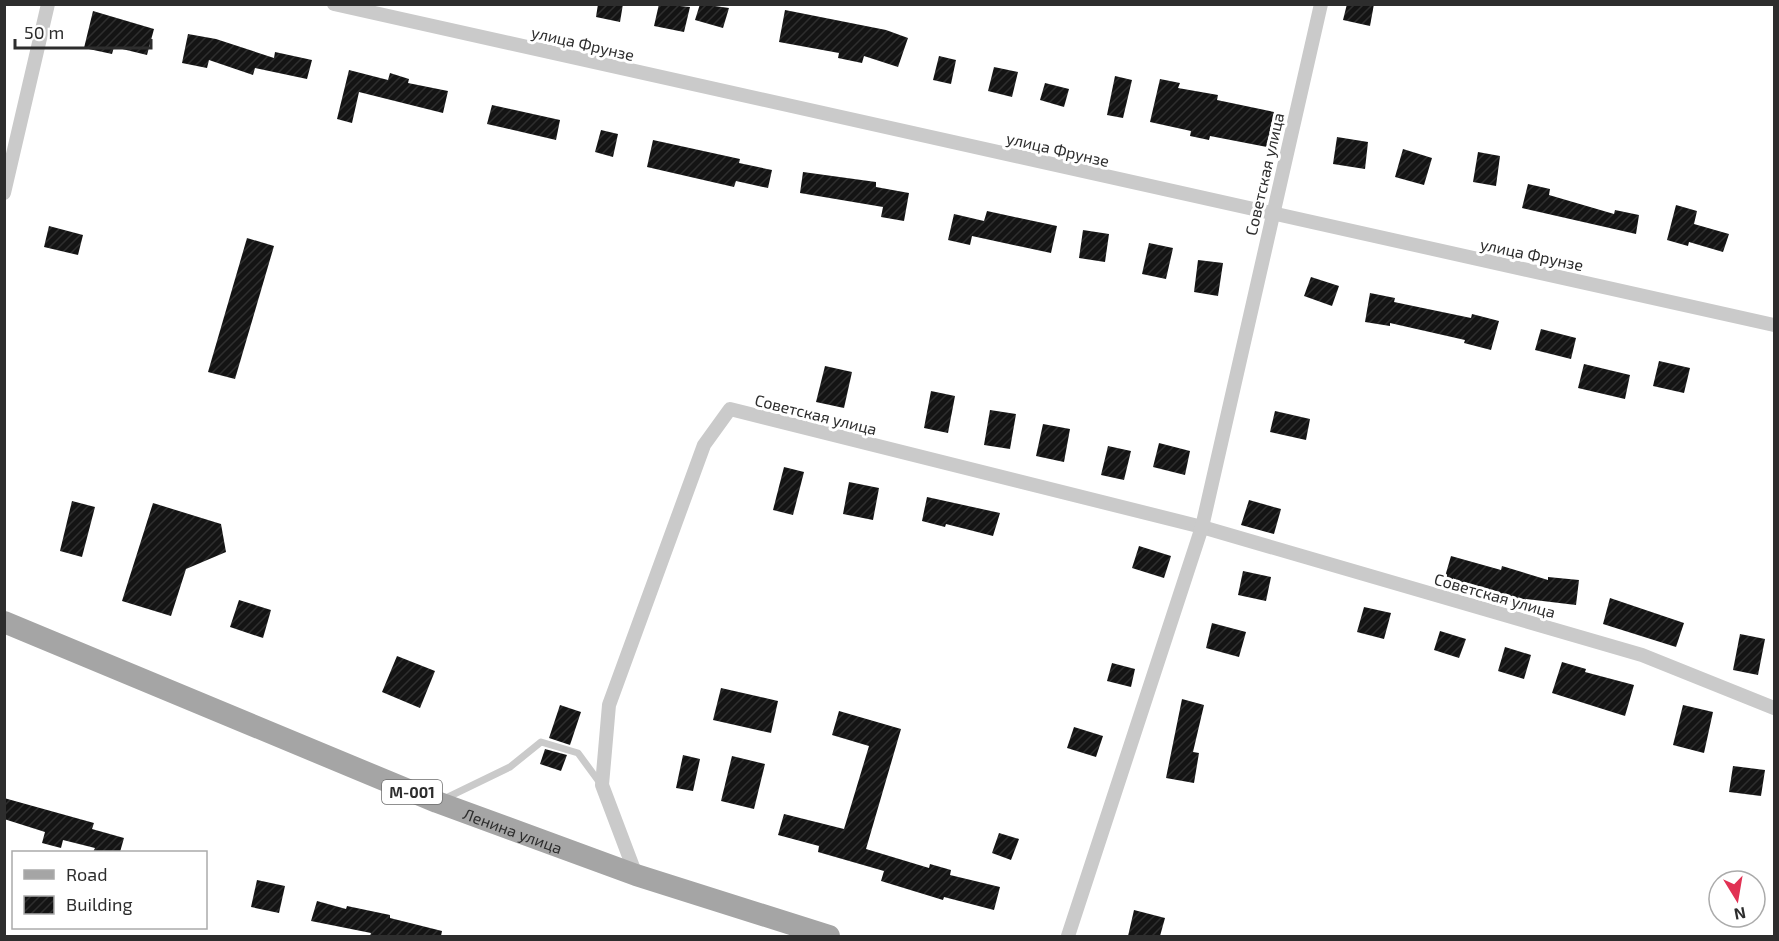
<svg xmlns="http://www.w3.org/2000/svg" width="1779" height="941" font-family="'Exo 2',sans-serif">
<style>
.building{fill:url(#building-hatch)}
.lines{fill:none;stroke-linecap:round;stroke-linejoin:round}
.service{stroke:#cacaca;stroke-width:7}
.minor{stroke:#cacaca;stroke-width:14}
.primary{stroke:#a5a5a5;stroke-width:22}
.labels{text-anchor:middle;dominant-baseline:central;stroke-width:6;stroke-linejoin:round;paint-order:stroke}
.shield{fill:#fff;stroke:#6c6c6c;stroke-width:1.5}
.shield-label{font-size:15px;font-weight:bold;fill:#2d2d2d}
.street-label{font-size:16px;fill:#2d2d2d;stroke:#fff}
</style>
<defs>
<pattern id="building-hatch" width="6" height="6" patternUnits="userSpaceOnUse" patternTransform="scale(1.5)"><rect width="6" height="6" fill="#141414"/><path d="M-1 1l2-2M0 6l6-6M5 7l2-2" fill="none" stroke="#2e2e2e"/></pattern>
</defs>
<rect width="100%" height="100%" fill="#fff"/>
<g class="building">
<path d="M598,4h25l-3,18 -24,-5z"/>
<path d="M659,4l31,3 -6,25 -30,-6z"/>
<path d="M700,4l29,4 -6,20 -28,-8z"/>
<path d="M1347,4h27l-4,22 -27,-6z"/>
<path d="M785,10l101,20 22,8 -10,29 -34,-11 -2,7 -24,-5 1,-5 -60,-11z"/>
<path d="M93,11l61,18 -7,26 -33,-8 -2,7 -28,-6z"/>
<path d="M188,34l28,5 58,19 1,-6 37,8 -5,19 -52,-11 -2,7 -44,-15 -2,8 -25,-5z"/>
<path d="M939,56l17,4 -5,24 -18,-4z"/>
<path d="M994,67l24,5 -6,25 -24,-6z"/>
<path d="M349,70l39,10 2,-7 19,6 -1,4 40,8 -5,22 -84,-21 -7,31 -15,-4z"/>
<path d="M1115,76l17,4 -9,38 -16,-3z"/>
<path d="M1160,79l20,4 -2,5 40,7 -1,5 57,12 -7,35 -57,-11 -1,4 -19,-4 1,-5 -41,-9z"/>
<path d="M1045,83l24,6 -5,18 -24,-7z"/>
<path d="M492,105l68,15 -4,20 -69,-16z"/>
<path d="M601,130l17,4 -5,23 -18,-5z"/>
<path d="M1337,137l31,5 -3,27 -32,-5z"/>
<path d="M653,140l87,19 -1,4 33,7 -4,18 -32,-7 -2,6 -87,-20z"/>
<path d="M1403,149l29,9 -8,27 -29,-8z"/>
<path d="M1478,152l22,4 -4,30 -23,-4z"/>
<path d="M803,172l73,10v5l33,6 -5,28 -23,-4 2,-10 -83,-14z"/>
<path d="M1528,184l22,5 -1,6 65,19 1,-4 24,5 -3,19 -114,-26z"/>
<path d="M1676,205l21,6 -3,13 35,10 -6,18 -34,-10 -1,4 -21,-6z"/>
<path d="M987,211l70,15 -6,27 -79,-17 -2,9 -22,-5 6,-26 30,7z"/>
<path d="M49,226l34,9 -5,20 -34,-8z"/>
<path d="M1083,230l26,4 -4,28 -26,-4z"/>
<path d="M247,238l27,8 -39,133 -27,-7z"/>
<path d="M1149,243l24,5 -7,31 -24,-5z"/>
<path d="M1198,260l25,3 -5,33 -24,-4z"/>
<path d="M1311,277l28,9 -7,20 -28,-10z"/>
<path d="M1370,293l25,5 -1,4 77,16 1,-4 27,7 -8,29 -27,-7 1,-3 -75,-17v3l-25,-4z"/>
<path d="M1541,329l35,9 -5,21 -36,-9z"/>
<path d="M1659,361l31,7 -6,25 -31,-7z"/>
<path d="M1584,364l46,11 -5,24 -47,-11z"/>
<path d="M825,366l27,6 -8,36 -28,-6z"/>
<path d="M931,391l24,5 -7,37 -24,-5z"/>
<path d="M990,410l26,4 -6,35 -26,-4z"/>
<path d="M1275,411l35,8 -4,21 -36,-8z"/>
<path d="M1043,424l27,5 -6,33 -28,-6z"/>
<path d="M1159,443l31,8 -5,24 -32,-8z"/>
<path d="M1108,446l23,5 -7,29 -23,-5z"/>
<path d="M784,467l20,5 -11,43 -20,-5z"/>
<path d="M849,482l30,6 -6,32 -30,-6z"/>
<path d="M927,497l73,16 -7,23 -47,-12 -1,3 -23,-6z"/>
<path d="M1249,500l32,9 -7,25 -33,-9z"/>
<path d="M72,501l23,6 -13,50 -22,-6z"/>
<path d="M153,503l68,21 5,28 -40,17 -15,47 -49,-15z"/>
<path d="M1139,546l32,10 -7,22 -32,-10z"/>
<path d="M1451,556l50,14 1,-4 46,14v-3l31,3 -3,25 -50,-6 -2,7 -80,-26z"/>
<path d="M1243,571l28,6 -5,24 -28,-6z"/>
<path d="M1610,598l74,25 -8,24 -73,-23z"/>
<path d="M239,600l32,10 -8,28 -33,-11z"/>
<path d="M1364,607l27,6 -7,26 -27,-7z"/>
<path d="M1212,623l34,9 -7,25 -33,-9z"/>
<path d="M1440,631l26,8 -7,19 -25,-8z"/>
<path d="M1740,634l25,5 -7,36 -25,-5z"/>
<path d="M1505,647l26,8 -7,24 -26,-8z"/>
<path d="M397,656l38,15 -15,37 -38,-16z"/>
<path d="M1562,662l24,7 -1,3 49,13 -9,31 -73,-23z"/>
<path d="M1112,663l23,6 -4,18 -24,-6z"/>
<path d="M721,688l57,13 -7,32 -58,-13z"/>
<path d="M1182,699l22,6 -11,47 6,1 -5,30 -28,-5z"/>
<path d="M560,705l21,7 -11,33 -21,-7z"/>
<path d="M1683,705l30,7 -9,41 -31,-8z"/>
<path d="M839,711l62,18 -35,120 63,19 1,-4 21,6 -1,5 50,12 -6,23 -50,-13 -1,3 -62,-19 3,-10 -66,-19 1,-6 -41,-11 6,-21 60,15 25,-83 -37,-11z"/>
<path d="M1074,727l29,9 -7,21 -29,-9z"/>
<path d="M545,749l22,6 -6,16 -21,-7z"/>
<path d="M683,755l17,4 -7,32 -17,-3z"/>
<path d="M732,756l33,8 -11,45 -33,-8z"/>
<path d="M1733,766l32,4 -4,26 -32,-4z"/>
<path d="M4,798l90,25 -2,6 32,9 -4,14h-27l2,-4 -32,-8 -2,8 -19,-5 3,-11 -41,-13z"/>
<path d="M999,833l20,6 -8,21 -19,-7z"/>
<path d="M257,880l28,6 -6,27 -28,-6z"/>
<path d="M317,901l29,8 1,-3 43,9v3l52,13 -1,5h-71l1,-3 -60,-12z"/>
<path d="M1134,910l31,8 -5,18h-32z"/>
</g>
<g class="lines">
<path class="service" d="M444,799l66,-32 31,-25 37,11 22,30"/>
<g class="minor">
<path d="M334,4l1440,321"/>
<path d="M4,193l44,-189"/>
<path d="M636,875l-34,-90 7,-80 95,-260 26,-36 472,118 440,128 132,53"/>
<path d="M1068,936l134,-409 119,-523"/>
</g>
<path class="primary" id="s1" d="M4,622l433,180 199,73 193,61"/>
</g>
<g class="labels">
<rect class="shield" x="382" y="780" width="60" height="24" rx="4.5"/>
<g class="shield-label">
<text x="412" y="792">М-001</text>
</g>
<g class="street-label">
<text transform="translate(583 43) rotate(13)">улица Фрунзе</text>
<text transform="translate(1058 149) rotate(13)">улица Фрунзе</text>
<text transform="translate(1264 174) rotate(-77)">Советская улица</text>
<text transform="translate(1532 254) rotate(12)">улица Фрунзе</text>
<text transform="translate(816 414) rotate(14)">Советская улица</text>
<text transform="translate(1495 595) rotate(16)">Советская улица</text>
<text stroke="none"><textPath href="#s1" startOffset="550">Ленина улица</textPath></text>
</g>
</g>
<rect width="1779" height="941" fill="none" stroke="#2d2d2d" stroke-width="12"/>
<rect x="12" y="851" width="195" height="78" fill="#ffffff" stroke="#ababab" stroke-width="1.5"/>
<rect x="24" y="870" width="30" height="9" fill="#a5a5a5" stroke="#ababab" stroke-width="1.5"/>
<text x="66" y="881" font-size="18" fill="#2d2d2d">Road</text>
<rect x="24" y="896" width="30" height="18" fill="url(#building-hatch)" stroke="#ababab" stroke-width="1.5"/>
<text x="66" y="911" font-size="18" fill="#2d2d2d">Building</text>
<g transform="translate(1737 899) rotate(169)"><circle r="28" fill="#ffffff" stroke="#ababab" stroke-width="1.5"/>
<path d="M0-4.5L10 22L0 15L-10 22Z" fill="#e13153"/>
<text y="-9" font-size="16" font-weight="bold" text-anchor="middle" fill="#2d2d2d">N</text>
</g>
<path d="M15 39v9h136v-9" fill="none" stroke="#2d2d2d" stroke-width="3"/>
<text x="24" y="39" font-size="18" fill="#2d2d2d" stroke="#ffffff" stroke-width="4.5" paint-order="stroke">50 m</text>
</svg>
